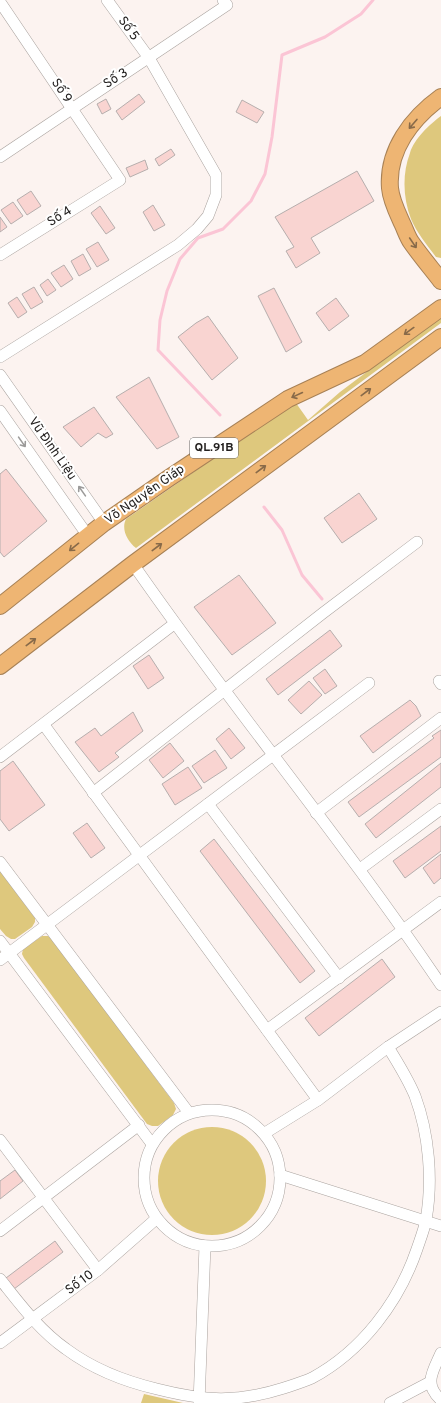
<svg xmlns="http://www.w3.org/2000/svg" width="441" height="1403" font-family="Overpass,sans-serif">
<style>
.grass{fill:#dec87d}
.park{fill:url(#park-tufts)}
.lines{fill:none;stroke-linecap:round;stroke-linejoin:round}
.stream{stroke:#fbc5d5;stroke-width:3}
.building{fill:#f9d4d1;stroke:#b6aead}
.minor-casing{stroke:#aaa39f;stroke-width:12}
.highway-casing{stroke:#a78156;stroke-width:18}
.minor{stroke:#fff;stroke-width:11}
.highway{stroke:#eeb573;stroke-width:16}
.oneway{stroke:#886a49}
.oneway2{stroke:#9c9b9a}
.labels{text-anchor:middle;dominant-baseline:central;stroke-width:4;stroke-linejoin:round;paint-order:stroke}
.shield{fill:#fff;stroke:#656362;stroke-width:1}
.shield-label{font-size:12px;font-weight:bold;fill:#23201f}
.street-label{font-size:13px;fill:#23201f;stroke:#fff}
</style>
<defs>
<pattern id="park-tufts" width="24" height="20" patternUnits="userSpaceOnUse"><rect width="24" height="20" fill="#dec87d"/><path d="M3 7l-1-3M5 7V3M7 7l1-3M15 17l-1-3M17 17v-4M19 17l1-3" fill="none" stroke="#beac6c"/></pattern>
</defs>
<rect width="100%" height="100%" fill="#fcf3f0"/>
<g class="grass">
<path d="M441,116v142l-5,-1c-9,-12 -19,-24 -25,-38 -8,-21 -9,-45 -1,-66 4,-14 20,-29 31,-37z"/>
<path d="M441,316v7l-305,225c-9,-7 -15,-19 -10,-29l167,-116h3l12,17 32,-28z"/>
<path d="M0,871l35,47v4l-3,5 -17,12h-4l-5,-3 -6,-7z"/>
<path d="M42,936h6l5,4 121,163 2,6 -3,6 -15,11h-6l-5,-2 -123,-166 -2,-4 1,-5z"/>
<circle cx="212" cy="1181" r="54"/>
</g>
<path class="park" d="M144,1394l39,9h-42z"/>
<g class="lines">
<g class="stream">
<path d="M220,415l-62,-65 2,-30 7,-29 13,-32 18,-21 25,-9 28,-28 14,-27 7,-37 10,-82 43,-18 36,-23 12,-14"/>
<path d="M264,507l18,23 20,45 20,24"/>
</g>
</g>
<g class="building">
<path d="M139,94l6,8 -23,18 -6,-9z"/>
<path d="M106,99l5,10 -9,5 -5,-10z"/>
<path d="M242,100l22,12 -7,11 -21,-11z"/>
<path d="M171,149l4,6 -16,11 -4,-7z"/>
<path d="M145,160l3,9 -18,8 -4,-9z"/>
<path d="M357,171l17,30 -63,37 9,15 -24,15 -10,-17 8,-4 -19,-30z"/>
<path d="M31,191l10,15 -14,9 -10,-15z"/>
<path d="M13,202l10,14 -12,8 -10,-14z"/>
<path d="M153,205l12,20 -11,6 -11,-19z"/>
<path d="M100,206l15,22 -9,6 -15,-21z"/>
<path d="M0,217l7,10 -7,5z"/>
<path d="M98,242l11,18 -12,7 -11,-18z"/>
<path d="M83,254l8,15 -12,7 -8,-15z"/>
<path d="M64,265l9,14 -12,8 -10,-14z"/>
<path d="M48,279l8,11 -9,6 -7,-11z"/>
<path d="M34,287l9,15 -12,7 -9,-15z"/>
<path d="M274,288l28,54 -16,10 -28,-56z"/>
<path d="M17,297l10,15 -9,6 -10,-15z"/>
<path d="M336,298l13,18 -20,15 -13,-18z"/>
<path d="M208,316l30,42 -26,22 -34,-43 18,-14z"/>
<path d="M149,377l30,60 -22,12 -41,-52z"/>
<path d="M94,407l19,27 -7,4 -8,-5 -17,14 -18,-20z"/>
<path d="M6,469l41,52 -43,36 -4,-5v-78z"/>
<path d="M359,493l18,26 -35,24 -18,-25z"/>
<path d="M239,575l37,48 -44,32 -38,-48z"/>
<path d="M330,630l12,16 -64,49 -12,-16z"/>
<path d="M149,655l15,23 -16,11 -15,-23z"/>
<path d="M325,669l12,17 -12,8 -12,-16z"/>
<path d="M309,681l13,14 -21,19 -13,-14z"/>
<path d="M410,700l6,6 5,10 -48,37 -13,-17z"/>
<path d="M133,712l10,19 -28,22 4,4 -20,15 -24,-30 20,-14 6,8z"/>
<path d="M229,728l16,20 -14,11 -15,-20z"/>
<path d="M441,730v27l-82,60 -11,-15 86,-64 -2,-2z"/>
<path d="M170,743l14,18 -21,17 -14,-18z"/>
<path d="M215,750l12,18 -23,15 -12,-17z"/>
<path d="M13,761l32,44 -36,26 -9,-12v-48z"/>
<path d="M441,763v24l-65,51 -11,-14z"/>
<path d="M188,767l14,21 -27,17 -13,-21z"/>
<path d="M87,823l18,25 -14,10 -18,-25z"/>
<path d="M441,826v25l-36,27 -12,-17z"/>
<path d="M214,839l101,132 -15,12 -100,-132z"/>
<path d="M441,854v24l-7,6 -11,-16z"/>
<path d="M382,959l13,18 -76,59 -14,-18z"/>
<path d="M15,1170l8,11 -23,18v-18z"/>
<path d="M55,1241l8,11 -49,37 -8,-11z"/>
</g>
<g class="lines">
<g class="minor-casing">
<g id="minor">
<path d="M0,2l120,178 -120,75"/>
<path d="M0,157l227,-152 -4,-5"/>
<path d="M0,357l178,-112 19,-16 11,-13 8,-21v-20l-67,-117 -42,-58"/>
<path d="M0,375l104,148"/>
<path d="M0,411l88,125"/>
<path d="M133,564c99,143 211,277 308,421"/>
<path d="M439,681l2,3"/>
<path d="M44,725l274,375"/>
<path d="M0,757l174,-133"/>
<path d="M93,793l230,-180 94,-71"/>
<path d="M208,804l131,174"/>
<path d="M316,813l125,-95"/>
<path d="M0,862l189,251"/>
<path d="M360,869l81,-60"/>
<path d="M0,941l152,203"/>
<path d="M0,960l369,-277"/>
<path d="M267,1030l174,-128"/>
<circle cx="212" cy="1178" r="68"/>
<path d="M265,1133l53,-33 70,-53 53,-35"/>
<path d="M0,1140l98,130"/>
<path d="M280,1175l161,51"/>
<path d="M0,1231l139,-106"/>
<path d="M0,1279c20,25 39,51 66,70 27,20 57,32 91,40 47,12 80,14 127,-1 9,-3 19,-6 28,-10 50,-27 87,-76 105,-129 3,-9 7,-19 9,-29 7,-40 3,-86 -11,-124 -7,-17 -17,-33 -27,-49"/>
<path d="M0,1343l98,-73 58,-51"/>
<path d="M441,1353c-8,18 -18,31 0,47"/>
<path d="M199,1403l6,-157"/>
<path d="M390,1403l40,-21"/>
</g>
</g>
<g class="highway-casing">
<g id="highway">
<path d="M441,97c-29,21 -54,53 -51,91 1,12 7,24 12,35 3,6 5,13 9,19 9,13 20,26 30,39"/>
<path d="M0,606l104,-83 65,-45 119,-79 77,-36 76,-55"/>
<path d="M0,666l133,-102 308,-227"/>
</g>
</g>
<use href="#minor" class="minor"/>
<use href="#highway" class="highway"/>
</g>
<defs><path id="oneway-shaft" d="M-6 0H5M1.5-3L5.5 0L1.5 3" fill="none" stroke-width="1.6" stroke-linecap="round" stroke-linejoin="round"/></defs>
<g class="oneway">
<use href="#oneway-shaft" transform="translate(413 124) rotate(131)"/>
<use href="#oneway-shaft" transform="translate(413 243) rotate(56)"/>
<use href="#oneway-shaft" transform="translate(409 331) rotate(144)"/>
<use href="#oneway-shaft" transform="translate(366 392) rotate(-37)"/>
<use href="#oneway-shaft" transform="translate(297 395) rotate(155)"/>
<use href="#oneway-shaft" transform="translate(261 469) rotate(-37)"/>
<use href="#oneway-shaft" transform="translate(74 547) rotate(141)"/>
<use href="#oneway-shaft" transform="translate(157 547) rotate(-37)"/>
<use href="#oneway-shaft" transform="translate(31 642) rotate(-37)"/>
</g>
<g class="oneway2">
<use href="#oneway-shaft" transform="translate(22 442) rotate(55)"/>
<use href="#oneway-shaft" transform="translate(82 491) rotate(-125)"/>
</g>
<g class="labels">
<rect class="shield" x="190" y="438" width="48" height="20" rx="3"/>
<g class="shield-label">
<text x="214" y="448">QL.91B</text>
</g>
<g class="street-label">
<text transform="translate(128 29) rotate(54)">Số 5</text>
<text transform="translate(116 79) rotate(-33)">Số 3</text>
<text transform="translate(61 91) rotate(56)">Số 9</text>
<text transform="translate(60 217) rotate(-32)">Số 4</text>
<text transform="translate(52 449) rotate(55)">Vũ Đình Liệu</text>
<text transform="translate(145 495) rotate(-35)">Võ Nguyên Giáp</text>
<text transform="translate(80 1283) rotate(-37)">Số 10</text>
</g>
</g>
</svg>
